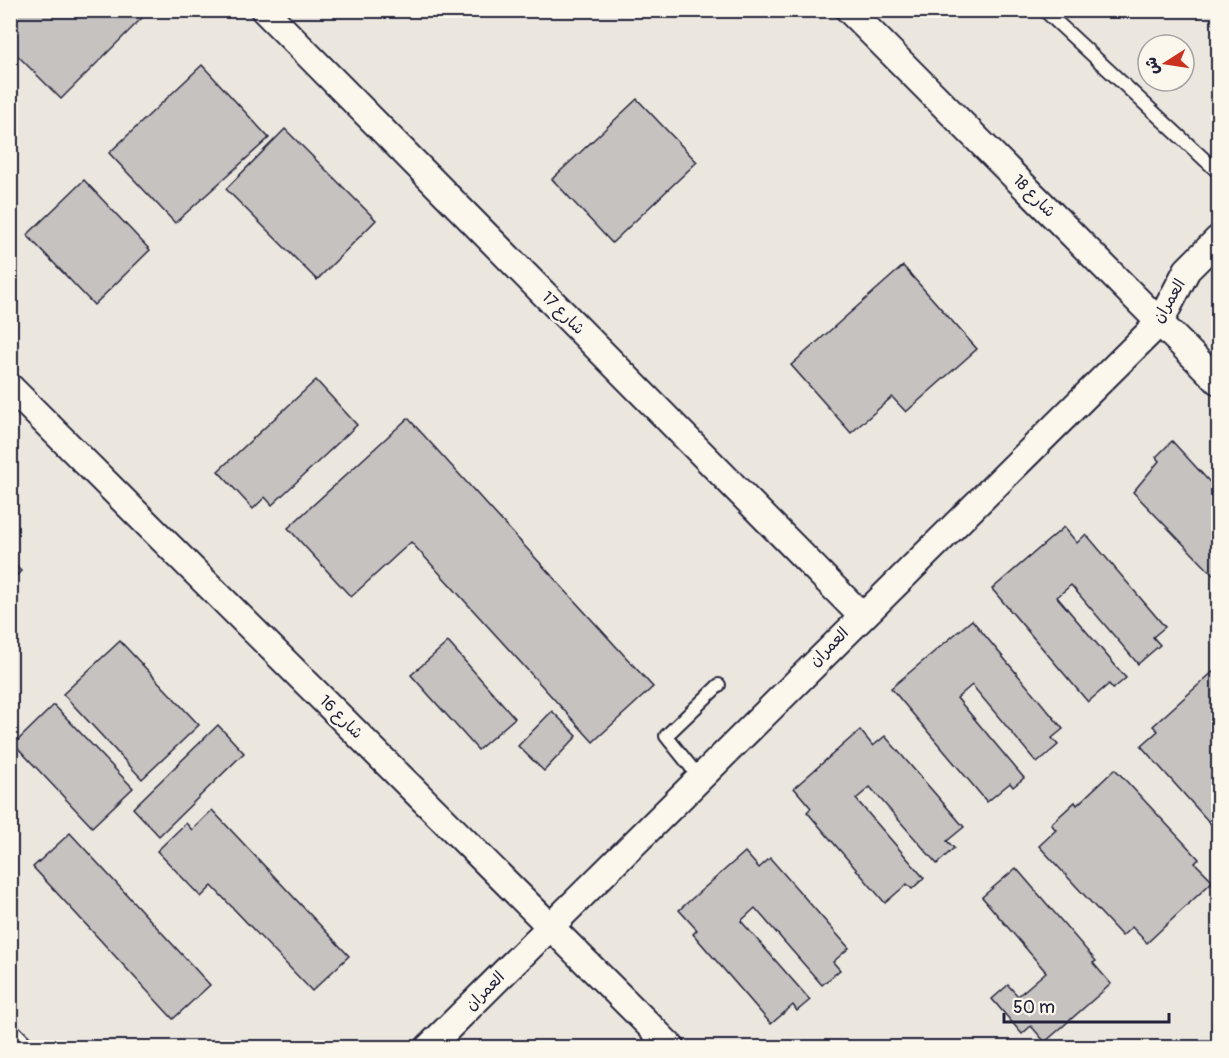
<svg xmlns="http://www.w3.org/2000/svg" width="1229" height="1058" font-family="Pangolin,'Playpen Sans Arabic',sans-serif">
<style>
.built{fill:#ebe7df;fill-rule:evenodd}
.building{fill:#c6c2c0;stroke:#22223b;stroke-width:1.5}
.lines{fill:none;stroke-linecap:round;stroke-linejoin:round}
.service-casing{stroke:#22223b;stroke-width:16}
.minor-casing{stroke:#22223b;stroke-width:30}
.service{stroke:#fbf7ec;stroke-width:12}
.minor{stroke:#fbf7ec;stroke-width:26}
.labels{text-anchor:middle;dominant-baseline:central;stroke-width:5;stroke-linejoin:round;paint-order:stroke}
.street-label{font-size:16px;fill:#22223b;stroke:#fbf7ec}
</style>
<rect width="100%" height="100%" fill="#fbf7ec"/>
<filter id="ink" filterUnits="userSpaceOnUse"><feTurbulence type="fractalNoise" baseFrequency=".0167" numOctaves="2"/><feDisplacementMap in="SourceGraphic" scale="12" xChannelSelector="R" yChannelSelector="G"/><feConvolveMatrix kernelMatrix="1 2 1 2 8 2 1 2 1" color-interpolation-filters="sRGB"/></filter>
<g filter="url(#ink)">
<path class="built" d="M11,11h1207v1036h-1207zM1148,45h36v36h-36z"/>
<g class="building">
<path d="M10,10h135l2,3 -86,86 -51,-51z"/>
<path d="M202,65l67,73 -94,85 -66,-70z"/>
<path d="M637,99l60,63 -85,81 -60,-64z"/>
<path d="M285,129l91,91 -59,60 -91,-91z"/>
<path d="M84,180l66,70 -56,55 -67,-70z"/>
<path d="M903,266l74,83 -71,63 -14,-15 -41,36 -60,-68z"/>
<path d="M316,380l41,45 -85,80 -7,-8 -12,12 -35,-38z"/>
<path d="M408,418l245,269 -60,55 -182,-200 -60,55 -63,-69z"/>
<path d="M1172,441l46,50v89l-85,-88 26,-31 -3,-4z"/>
<path d="M1064,527l13,16 9,-9 79,93 -12,10 7,8 -22,19 -67,-79 -14,12 69,81 -13,11 -4,-5 -21,18 -96,-113z"/>
<path d="M10,561l11,10 -11,11z"/>
<path d="M972,620l91,109 -11,9 6,7 -21,18 -65,-78 -15,13 67,80 -11,9 -3,-4 -23,19 -96,-114z"/>
<path d="M120,641l79,84 -57,54 -79,-85z"/>
<path d="M448,642l67,76 -37,32 -67,-75z"/>
<path d="M1216,669l2,2v161l-77,-86 17,-15 -5,-5z"/>
<path d="M54,705l79,83 -41,39 -78,-83z"/>
<path d="M552,711l25,25 -33,35 -26,-25z"/>
<path d="M218,725l26,28 -85,83 -26,-28z"/>
<path d="M860,730l13,16 12,-10 79,91 -17,14 7,7 -17,16 -67,-77 -14,12 68,79 -12,11 -5,-5 -22,19 -78,-91 4,-4 -17,-20z"/>
<path d="M1115,769l84,90 -4,4 18,18 -66,62 -15,-16 -10,9 -83,-90 17,-16 -5,-6 24,-22 2,3z"/>
<path d="M212,810l137,146 -37,35 -100,-105 -11,11 -44,-46 29,-28 6,7z"/>
<path d="M70,833l140,152 -37,34 -140,-152z"/>
<path d="M745,852l14,16 11,-10 79,90 -16,14 7,8 -18,15 -67,-77 -14,13 69,79 -13,11 -4,-6 -22,19 -78,-90 4,-4 -18,-20z"/>
<path d="M1016,868l80,93 -3,2 18,21 -66,58 -14,-16 -9,8 -30,-35 16,-14 10,11 28,-24 -64,-75z"/>
</g>
<g class="lines">
<g class="service-casing">
<g id="service">
<path d="M1044,10l174,162"/>
<path d="M699,777l-33,-41 53,-51"/>
</g>
</g>
<g class="minor-casing">
<g id="minor">
<path d="M264,10l597,605"/>
<path d="M849,10l369,371"/>
<path d="M10,387l662,661"/>
<path d="M10,1037l11,11"/>
<path d="M428,1048l732,-726 27,-52 31,-31"/>
</g>
</g>
<use href="#service" class="service"/>
<use href="#minor" class="minor"/>
</g>
</g>
<g class="labels">
<g class="street-label">
<text transform="translate(1034 196) rotate(45)">شارع 18</text>
<text transform="translate(1169 301) rotate(-59)">العمران</text>
<text transform="translate(563 313) rotate(45)">شارع 17</text>
<text transform="translate(829 647) rotate(-45)">العمران</text>
<text transform="translate(341 717) rotate(45)">شارع 16</text>
<text transform="translate(485 991) rotate(-45)">العمران</text>
</g>
</g>
<rect width="1229" height="1058" fill="none" stroke="#fbf7ec" stroke-width="36"/>
<rect x="18" y="18" width="1193" height="1022" fill="none" stroke="#22223b" stroke-width="2" filter="url(#ink)"/>
<g transform="translate(1166 63) rotate(258)"><circle r="28" fill="#fbf7ec" stroke="#a4a2a5" stroke-width="1.5"/>
<path d="M0-4.5L10 22L0 15L-10 22Z" fill="#c8321e"/>
<text y="-9" font-size="16" font-weight="bold" text-anchor="middle" fill="#22223b">ش</text>
</g>
<path d="M1004 1013v9h165v-9" fill="none" stroke="#22223b" stroke-width="3"/>
<text x="1013" y="1013" font-size="18" fill="#22223b" stroke="#fbf7ec" stroke-width="4.5" paint-order="stroke">50 m</text>
</svg>
